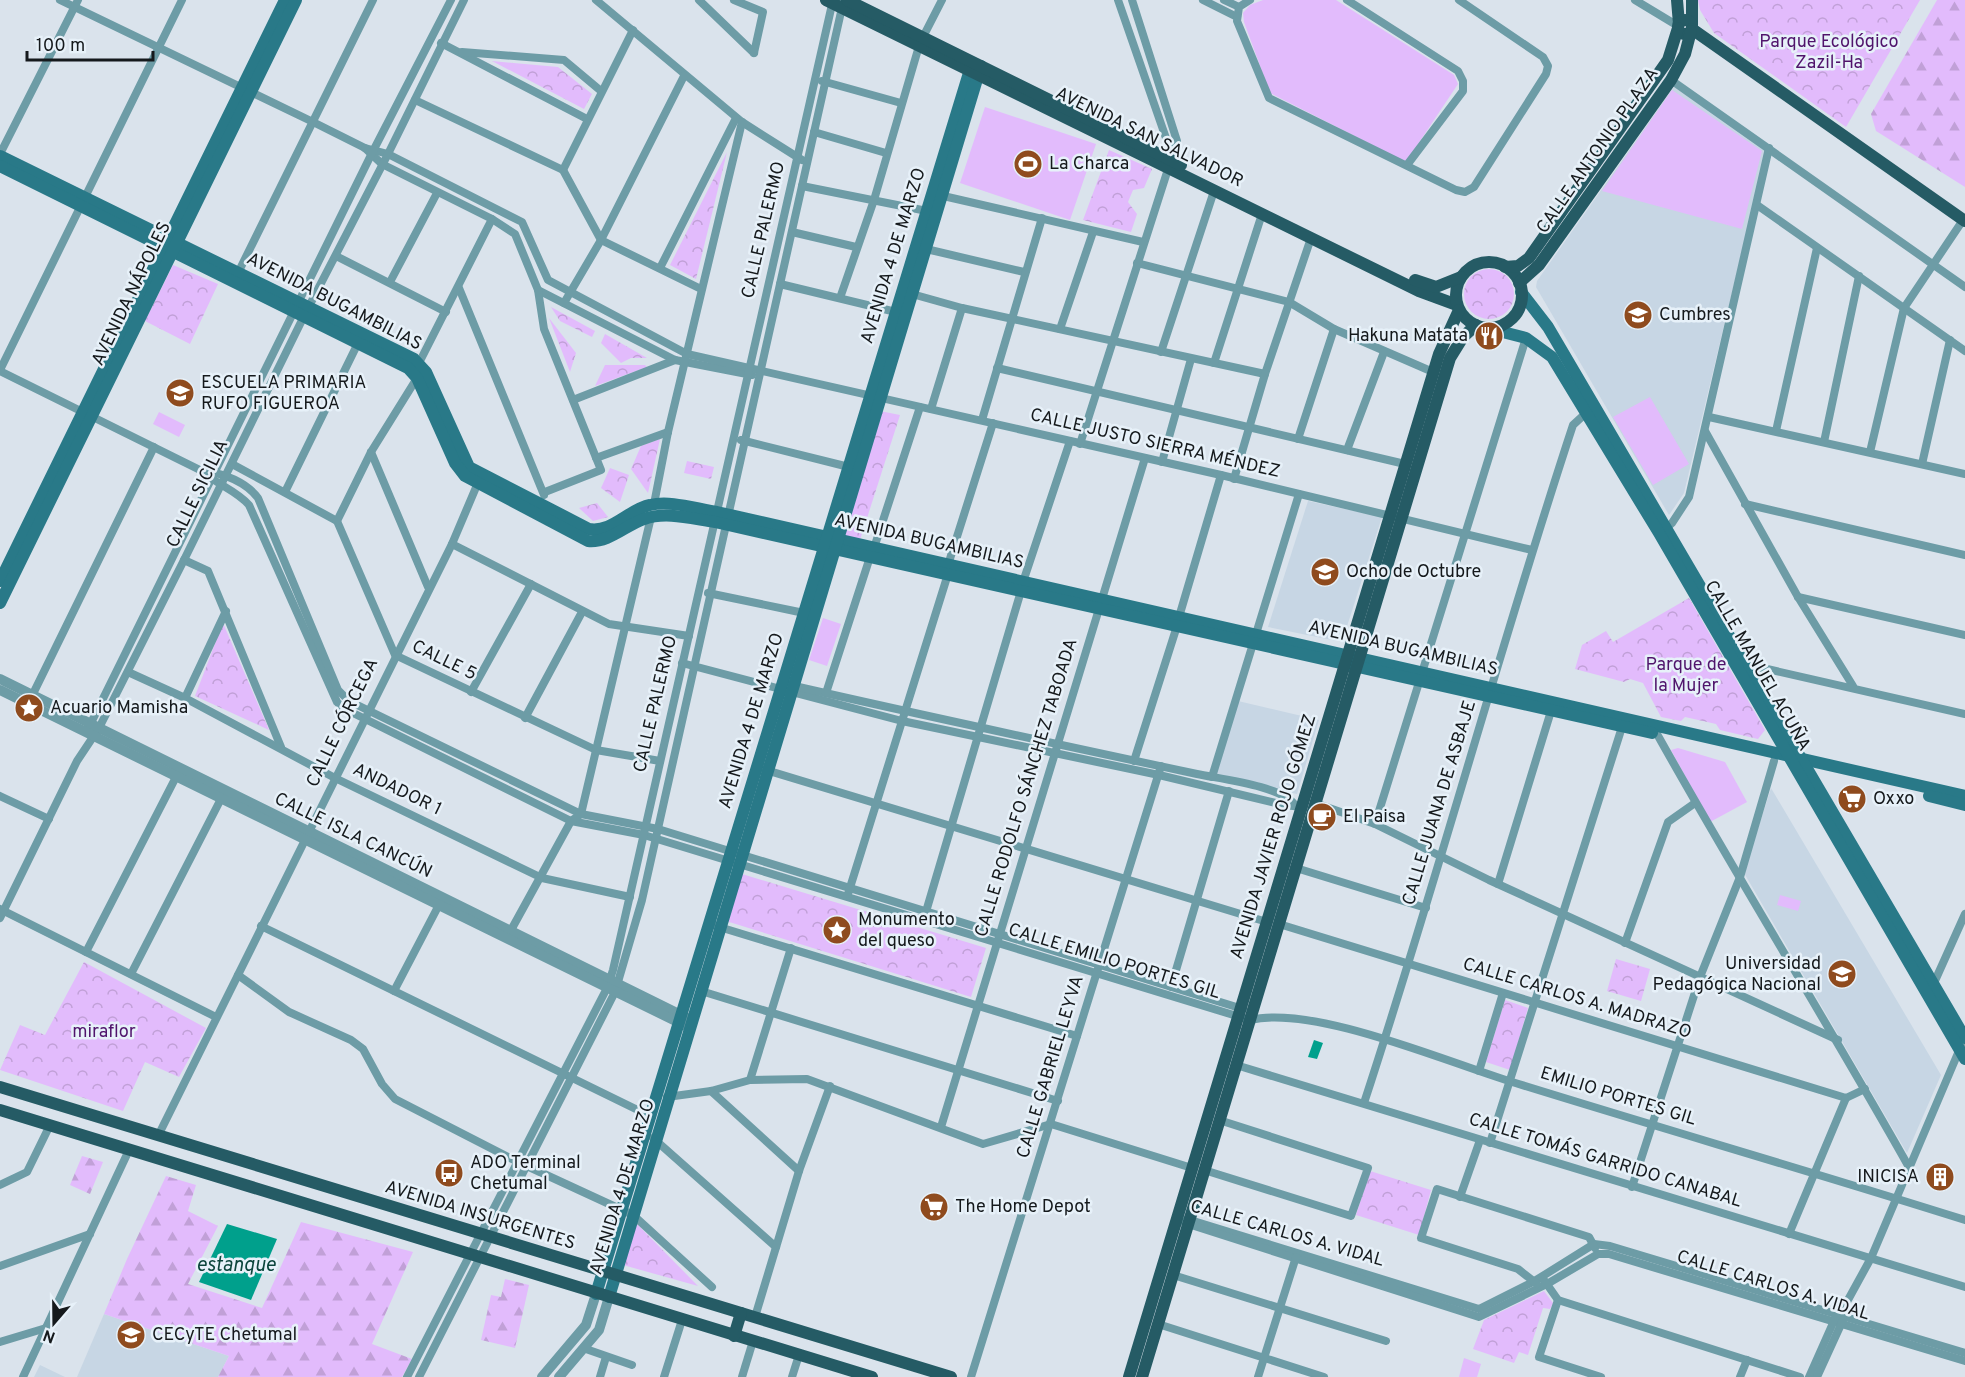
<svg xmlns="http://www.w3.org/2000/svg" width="1965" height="1377" font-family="Overpass,sans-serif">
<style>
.built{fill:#c7d6e4}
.green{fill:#e2bbfc}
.forest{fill:url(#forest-firs)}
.park{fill:url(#park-crowns)}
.water{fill:#00a08c}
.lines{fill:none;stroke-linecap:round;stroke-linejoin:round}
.minor{stroke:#6d9ca6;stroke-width:8}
.tertiary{stroke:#6d9ca6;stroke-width:10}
.secondary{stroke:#297988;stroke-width:12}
.primary{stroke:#255b65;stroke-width:12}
.labels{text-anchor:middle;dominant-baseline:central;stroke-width:5;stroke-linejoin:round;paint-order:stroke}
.park-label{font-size:18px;fill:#50146c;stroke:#e7f1f9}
.street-label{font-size:18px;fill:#15191c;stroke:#e7f1f9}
.poi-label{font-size:18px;fill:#15191c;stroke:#e7f1f9;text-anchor:start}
.water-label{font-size:20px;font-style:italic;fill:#0c453c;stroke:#e7f1f9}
</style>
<defs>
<pattern id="forest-firs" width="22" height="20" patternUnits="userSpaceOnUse" patternTransform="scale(1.5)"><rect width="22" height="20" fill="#e2bbfc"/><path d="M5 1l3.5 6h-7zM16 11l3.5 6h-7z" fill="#c1a0d7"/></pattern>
<pattern id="park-crowns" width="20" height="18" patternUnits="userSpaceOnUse" patternTransform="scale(1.5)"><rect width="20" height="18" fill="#e2bbfc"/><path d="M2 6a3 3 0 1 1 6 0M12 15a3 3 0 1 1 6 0" fill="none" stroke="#c1a0d7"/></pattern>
</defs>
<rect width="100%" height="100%" fill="#dae3ec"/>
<g class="built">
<path d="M1674,87l92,63 -82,343 -15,22 -133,-228 1,-6z"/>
<path d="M1308,501l74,16 -40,125 -74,-15z"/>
<path d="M1238,701l81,19 -22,74 -81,-19z"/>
<path d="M1771,788l170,287 -34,78 -163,-280z"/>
<path d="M104,1314l125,42 -11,21h-141z"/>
<path d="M40,1365l25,12h-31z"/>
</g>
<g class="green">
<path d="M1263,0h73l118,75 4,9 -52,78 -136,-69 -26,-71 -1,-9 7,-8z"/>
<path d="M1672,90l90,61 -20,78 -140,-38z"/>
<path d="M985,107l111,37 -26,76 -110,-37z"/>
<path d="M1650,397l39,67 -36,21 -40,-68z"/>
<path d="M159,412l26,13 -6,12 -26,-13z"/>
<path d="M823,618l18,6 -14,42 -18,-6z"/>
<path d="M1678,748l47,14 22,40 -37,20 -39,-72z"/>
<path d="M1780,895l21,6 -3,10 -21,-6z"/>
<path d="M1464,1358l17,6 -4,13h-18z"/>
</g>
<g class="forest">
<path d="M1937,0h28v187l-89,-56 -5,-17z"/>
<path d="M82,1156l21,6 -13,32 -20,-9z"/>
<path d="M166,1176l30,9 -8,26 30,15 -30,58 74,24 39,-86 112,30 -41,92 40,15 -10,18h-184l11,-21 -125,-42 23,-55z"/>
<path d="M505,1279l24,6 -14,63 -34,-8 10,-45 10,2z"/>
</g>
<g class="park">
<path d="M1698,0h222l-74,127 -132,-94 -14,-23z"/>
<path d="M492,61l66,6 34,27 -8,15z"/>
<path d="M1109,150l43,19 -8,19 -11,2 -5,12 9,12 -6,18 -48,-12z"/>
<path d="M727,152l-31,127 -26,-14z"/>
<path d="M173,265l45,19 -28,60 -45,-23z"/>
<circle cx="1489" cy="294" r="25"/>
<path d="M551,307l44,24 -3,6 -32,-16z"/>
<path d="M549,318l27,35 -6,19z"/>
<path d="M605,334l42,24h-16l-10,5 -20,-20z"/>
<path d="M605,365h40l2,2 -52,19z"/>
<path d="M880,411l20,4 -40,125 -18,-5z"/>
<path d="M660,439l-12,54 -17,-24 10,-23z"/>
<path d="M687,461l27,6 -3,12 -27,-6z"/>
<path d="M610,468l19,7 -9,27 -19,-14z"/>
<path d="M597,503l11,14 -15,4 -14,-13z"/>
<path d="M1689,598l76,132 -7,9 -38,-9 -4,-6 -31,-7 -4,4 -20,-4 -18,-34 -13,-4 -6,3 -49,-13 7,-24 24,-14 7,11z"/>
<path d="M223,623l46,107 -74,-34z"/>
<path d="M742,874l244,74 -15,49 -245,-76z"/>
<path d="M1616,959l34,10 -9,32 -34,-10z"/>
<path d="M84,962l122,66 -27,49 -34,-15 -22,49 -123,-41 20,-45 25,10z"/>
<path d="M1505,1000l23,8 -18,62 -24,-8z"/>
<path d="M1370,1171l61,19 -12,45 -63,-20z"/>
<path d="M636,1223l62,63 -75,-21z"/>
<path d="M1544,1291l9,12 -3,6 -7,-1 -15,47 -9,-3 -5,11 -41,-14 11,-29z"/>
</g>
<g class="water">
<path d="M1314,1040l9,3 -6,16 -9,-2z"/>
<path d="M227,1224l50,15 -26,61 -52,-18z"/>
</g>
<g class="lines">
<g class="minor">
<path d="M60,0l253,122 52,26 17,16 110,55 23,15 23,56 137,70 77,15"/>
<path d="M596,0l146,122 60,38"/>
<path d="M699,0l55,53"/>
<path d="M734,0l29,12 -9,41"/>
<path d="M1118,0l49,141 6,6"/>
<path d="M1203,0l34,17"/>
<path d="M1224,0l15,7"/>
<path d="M1250,0l-11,7 -2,14 32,77 187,92 9,2 9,-5 72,-113 2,-8 -5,-9 -84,-57"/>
<path d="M1347,0l111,71 5,10v10l-56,74"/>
<path d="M1635,0l43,26"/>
<path d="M923,37l19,-37"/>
<path d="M441,43l146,76"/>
<path d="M462,52l102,8 37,31"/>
<path d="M1671,80l294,207"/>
<path d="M822,81l79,22"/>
<path d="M415,100l148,70 38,70 100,49"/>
<path d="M814,132l72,21"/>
<path d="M365,148l23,6 134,68 26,58 139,74 534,121 311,75"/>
<path d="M0,154l78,-154"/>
<path d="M563,170l70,-140"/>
<path d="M802,186l125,25"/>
<path d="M939,195l204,47"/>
<path d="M1757,205l208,146"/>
<path d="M792,232l64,15"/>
<path d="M926,249l98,23"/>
<path d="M336,256l110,56"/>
<path d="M1137,263l152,39 45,27 99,43"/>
<path d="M660,268l76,-150"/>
<path d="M238,273l135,-273"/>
<path d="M390,282l47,-89"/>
<path d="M780,284l116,28"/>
<path d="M459,288l85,207"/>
<path d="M538,290l6,39 57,141 -56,22"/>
<path d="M912,294l50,14 303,66"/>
<path d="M840,298l34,-98 45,-154"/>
<path d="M564,303l37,-63 83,-164"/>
<path d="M1060,329l33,-97"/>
<path d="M1161,352l53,-161"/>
<path d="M419,363l73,-144"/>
<path d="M1214,363l48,-149"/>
<path d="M997,368l408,96"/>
<path d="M0,370l182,-370"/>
<path d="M0,371l204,101c13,13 32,18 45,33l88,197 6,6 228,113 73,14 606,185c64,-15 194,41 259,61 151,47 304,91 456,139"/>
<path d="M573,400l102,-40"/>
<path d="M931,409l31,-101"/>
<path d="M1709,417l256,57"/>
<path d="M982,420l60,-202"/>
<path d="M1705,431l93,166 55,89"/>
<path d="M1776,431l41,-183"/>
<path d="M1298,439l36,-110"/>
<path d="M741,440l108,27"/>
<path d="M1824,442l35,-166"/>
<path d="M1080,444l97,-303 -45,-141"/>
<path d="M1347,450l37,-98"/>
<path d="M371,452l57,135"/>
<path d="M1870,452l34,-144 59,-88"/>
<path d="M596,458l72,-26"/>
<path d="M1162,462l29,-103"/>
<path d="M232,464l105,57 58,134 201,95 64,11"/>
<path d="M1922,464l28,-124"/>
<path d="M204,472c19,0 43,11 54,26l80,192 11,11 232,113 77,15 585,180"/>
<path d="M1234,479l31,-105 46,-136"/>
<path d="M285,492l73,-149"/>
<path d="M654,504l14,-72 74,-310"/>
<path d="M1745,504l220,51"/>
<path d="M337,521l34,-69 46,-74"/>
<path d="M1663,531l9,-8 17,-26 80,-349"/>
<path d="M452,544l157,80 80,12"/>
<path d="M874,548l46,-141"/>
<path d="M184,560l24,11 73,176"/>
<path d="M948,565l45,-142"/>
<path d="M1023,582l47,-141"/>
<path d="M708,593l96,20"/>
<path d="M1798,597l167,38"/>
<path d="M1179,617l42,-142"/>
<path d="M682,663l220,58 257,54 125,30 18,2"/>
<path d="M1745,664l220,50"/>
<path d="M128,672l57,26 150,80 207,100 88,19"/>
<path d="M790,685c135,31 271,60 407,89 23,5 85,12 98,31"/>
<path d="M471,692l60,-108"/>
<path d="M826,693l44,-136"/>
<path d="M185,698l41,-87"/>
<path d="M30,700l124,-253"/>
<path d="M525,718l57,-106"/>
<path d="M1656,726l1,8c82,147 171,289 253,435"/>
<path d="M89,727l282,-572 80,-155"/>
<path d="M1134,761l43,-135"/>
<path d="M763,769l504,153"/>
<path d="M1212,777l87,-283"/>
<path d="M0,796l49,23"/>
<path d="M1315,803l60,21 114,56 349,160"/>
<path d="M1375,824l151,-486"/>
<path d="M1296,868l130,40"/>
<path d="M1498,884l53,-173"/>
<path d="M848,894l100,-320"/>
<path d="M0,909l216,108"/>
<path d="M925,915l96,-324"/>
<path d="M0,918l77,-157 22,-33 85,-168 120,-244 84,-162 76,-154"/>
<path d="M1279,924l567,174 19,-9"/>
<path d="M261,926l389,190"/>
<path d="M716,926l361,110"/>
<path d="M510,932l61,-111 10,-7 70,-297"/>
<path d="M1625,943l43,-121 27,-19"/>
<path d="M86,952l90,-175"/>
<path d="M131,974l93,-181"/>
<path d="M238,975l51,37 62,28 12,9 19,35 13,15 121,62 117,54 79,72"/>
<path d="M1934,983l31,-69"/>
<path d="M1171,987l58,-196"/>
<path d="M394,991l47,-90"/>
<path d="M701,991l357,110"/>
<path d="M1236,1065l729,222"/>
<path d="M1479,1071l24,-78"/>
<path d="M750,1080l41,-132"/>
<path d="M711,1091l88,80"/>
<path d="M667,1097l44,-6 39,-11 57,-1 176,65 68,-20 141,44"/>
<path d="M1364,1103c74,-225 135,-454 209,-678l12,-11"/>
<path d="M941,1127l204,-669"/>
<path d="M158,1136l294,-592 25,-59"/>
<path d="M653,1138l123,109"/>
<path d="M1490,1143l132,-416"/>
<path d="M1204,1170l147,46 17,-48 -149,-48"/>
<path d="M0,1185l27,-13 23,-47"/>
<path d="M1632,1187l68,-210 40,-100 34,-116"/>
<path d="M1460,1197l20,-57"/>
<path d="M1187,1219l292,90 54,-27 61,-38 16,2 355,107"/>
<path d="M1185,1223l294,94 68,-33 51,-30h11l356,107"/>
<path d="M1789,1234l57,-136"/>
<path d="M0,1266l90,-32"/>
<path d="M1173,1275l213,66"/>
<path d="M1544,1280l14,20 242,77"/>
<path d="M1537,1284l-19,-15 -97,-31 16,-49 152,48 6,11"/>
<path d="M1558,1300l-19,57 62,20"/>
<path d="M755,1317l44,-146 31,-85"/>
<path d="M1158,1324l166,53"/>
<path d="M0,1342l46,-14"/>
<path d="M583,1348l49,17"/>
<path d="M23,1377l106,-227"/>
<path d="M407,1377l200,-389 6,-18 220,-970"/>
<path d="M419,1377l196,-385 27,-92 201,-897"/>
<path d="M600,1377l6,-20"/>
<path d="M664,1377l18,-57"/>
<path d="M742,1377l11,-36"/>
<path d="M792,1377l7,-22"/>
<path d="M971,1377l190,-611"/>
<path d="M1258,1377l38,-120"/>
<path d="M1740,1377l7,-17"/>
<path d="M1809,1377l28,-63 6,-5 28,-51 90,-212"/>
<path d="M1817,1377l26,-57"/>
</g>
<g class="tertiary">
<path d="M0,679l689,340"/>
<path d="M0,690l690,338"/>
<path d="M542,1377l44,-52 10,-31"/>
<path d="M559,1377l40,-47 10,-33"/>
</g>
<g class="secondary">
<path d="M0,156l414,203 12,13 43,95 120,62c23,4 40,-20 61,-24 21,-5 46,4 67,7l1248,284"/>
<path d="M0,166l408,202 9,10 38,85 10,13 123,65c21,2 38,-16 56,-22 22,-8 49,0 71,3l937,211"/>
<path d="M1521,292l27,35 417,711"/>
<path d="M1487,328l39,10 26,19 107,176 306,526"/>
<path d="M0,581l285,-581"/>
<path d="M0,603l296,-603"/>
<path d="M1929,796l36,9"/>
<path d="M596,1294l376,-1231"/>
<path d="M609,1297l372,-1231"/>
</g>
<g class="primary">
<path d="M826,0l593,291 38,14"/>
<path d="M847,0l334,165"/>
<path d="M1677,0l2,24"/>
<path d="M1692,0v25"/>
<circle cx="1685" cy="27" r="7"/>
<path d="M1692,29l273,192"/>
<circle cx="1489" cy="295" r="33"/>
<path d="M1505,267l13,-1 11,-8 139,-198 10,-32"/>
<path d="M1415,280l21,7 25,-10"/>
<path d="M1519,283l20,-18 132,-185 14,-26 6,-23"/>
<path d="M0,1087l951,290"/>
<path d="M0,1110l872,267"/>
<path d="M734,1336l7,-23"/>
<path d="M1129,1377l310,-1023 20,-44"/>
<path d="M1142,1377l308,-1019 13,-21 13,-12"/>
</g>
</g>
<defs>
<g id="stadium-disc" transform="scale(1.5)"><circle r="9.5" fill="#8f4b1e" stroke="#e7f1f9"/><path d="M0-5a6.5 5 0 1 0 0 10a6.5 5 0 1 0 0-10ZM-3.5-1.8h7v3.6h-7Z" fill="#fff"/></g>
<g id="school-disc" transform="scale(1.5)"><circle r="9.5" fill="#8f4b1e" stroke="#e7f1f9"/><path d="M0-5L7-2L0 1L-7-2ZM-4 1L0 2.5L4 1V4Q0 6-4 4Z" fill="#fff"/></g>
<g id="restaurant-disc" transform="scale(1.5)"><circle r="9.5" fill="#8f4b1e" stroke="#e7f1f9"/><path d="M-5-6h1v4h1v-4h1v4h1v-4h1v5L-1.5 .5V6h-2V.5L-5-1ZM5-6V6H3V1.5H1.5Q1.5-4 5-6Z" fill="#fff"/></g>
<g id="sight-disc" transform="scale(1.5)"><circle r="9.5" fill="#8f4b1e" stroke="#e7f1f9"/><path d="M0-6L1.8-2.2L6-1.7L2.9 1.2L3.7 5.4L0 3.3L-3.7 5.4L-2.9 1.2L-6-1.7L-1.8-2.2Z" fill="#fff"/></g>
<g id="supermarket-disc" transform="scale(1.5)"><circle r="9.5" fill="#8f4b1e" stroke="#e7f1f9"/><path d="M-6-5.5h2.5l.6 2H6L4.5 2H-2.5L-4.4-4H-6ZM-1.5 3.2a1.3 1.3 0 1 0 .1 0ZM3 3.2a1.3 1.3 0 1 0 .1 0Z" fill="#fff"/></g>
<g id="cafe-disc" transform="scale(1.5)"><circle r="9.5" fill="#8f4b1e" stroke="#e7f1f9"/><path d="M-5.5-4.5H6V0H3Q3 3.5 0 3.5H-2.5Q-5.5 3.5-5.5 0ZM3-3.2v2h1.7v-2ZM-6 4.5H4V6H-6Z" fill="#fff"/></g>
<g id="university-disc" transform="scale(1.5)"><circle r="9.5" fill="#8f4b1e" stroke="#e7f1f9"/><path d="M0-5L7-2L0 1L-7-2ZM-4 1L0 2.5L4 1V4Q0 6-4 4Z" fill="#fff"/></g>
<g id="bus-disc" transform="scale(1.5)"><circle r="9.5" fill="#8f4b1e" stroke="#e7f1f9"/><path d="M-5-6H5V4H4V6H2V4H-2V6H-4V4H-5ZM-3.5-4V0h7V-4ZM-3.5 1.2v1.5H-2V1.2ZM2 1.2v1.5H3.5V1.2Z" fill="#fff"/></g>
<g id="building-disc" transform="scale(1.5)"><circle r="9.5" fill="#8f4b1e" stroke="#e7f1f9"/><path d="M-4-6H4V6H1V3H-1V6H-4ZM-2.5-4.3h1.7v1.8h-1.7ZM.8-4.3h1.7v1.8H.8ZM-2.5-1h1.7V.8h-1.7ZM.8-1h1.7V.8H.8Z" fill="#fff"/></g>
</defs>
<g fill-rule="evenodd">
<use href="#stadium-disc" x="1028" y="164"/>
<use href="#school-disc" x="1638" y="315"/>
<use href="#restaurant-disc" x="1489" y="336"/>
<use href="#school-disc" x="180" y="393"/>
<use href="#school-disc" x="1325" y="572"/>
<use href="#sight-disc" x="29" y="708"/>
<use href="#supermarket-disc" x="1852" y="799"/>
<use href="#cafe-disc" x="1322" y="817"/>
<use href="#sight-disc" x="837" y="930"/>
<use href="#university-disc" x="1842" y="974"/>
<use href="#bus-disc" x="449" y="1173"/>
<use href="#building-disc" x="1940" y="1177"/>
<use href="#supermarket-disc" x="934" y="1207"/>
<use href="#school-disc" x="131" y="1335"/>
</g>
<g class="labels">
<g class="park-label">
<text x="1829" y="42">Parque Ecológico<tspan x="1829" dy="21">Zazil-Ha</tspan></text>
<text x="1686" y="665">Parque de<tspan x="1686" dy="21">la Mujer</tspan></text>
<text x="104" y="1032">miraflor</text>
</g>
<g class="street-label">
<text transform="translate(1149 138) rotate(26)">AVENIDA SAN SALVADOR</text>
<text transform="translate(1598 151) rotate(-55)">CALLE ANTONIO PLAZA</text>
<text transform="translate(764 230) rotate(-77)">CALLE PALERMO</text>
<text transform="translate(894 256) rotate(-73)">AVENIDA 4 DE MARZO</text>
<text transform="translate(132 294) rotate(-64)">AVENIDA NÁPOLES</text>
<text transform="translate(334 302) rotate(27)">AVENIDA BUGAMBILIAS</text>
<text transform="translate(1155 444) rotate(13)">CALLE JUSTO SIERRA MÉNDEZ</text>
<text transform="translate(198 494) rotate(-64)">CALLE SICILIA</text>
<text transform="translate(929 542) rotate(13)">AVENIDA BUGAMBILIAS</text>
<text transform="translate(1403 649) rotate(13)">AVENIDA BUGAMBILIAS</text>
<text transform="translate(444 661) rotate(26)">CALLE 5</text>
<text transform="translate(1757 666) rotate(60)">CALLE MANUEL ACUÑA</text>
<text transform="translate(656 704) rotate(-77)">CALLE PALERMO</text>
<text transform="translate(752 721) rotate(-73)">AVENIDA 4 DE MARZO</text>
<text transform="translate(343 723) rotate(-64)">CALLE CÓRCEGA</text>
<text transform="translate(1027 788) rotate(-73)">CALLE RODOLFO SÁNCHEZ TABOADA</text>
<text transform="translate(397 790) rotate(26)">ANDADOR 1</text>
<text transform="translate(1440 803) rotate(-73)">CALLE JUANA DE ASBAJE</text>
<text transform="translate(353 836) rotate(26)">CALLE ISLA CANCÚN</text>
<text transform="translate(1274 837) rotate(-73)">AVENIDA JAVIER ROJO GÓMEZ</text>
<text transform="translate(1114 962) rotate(17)">CALLE EMILIO PORTES GIL</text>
<text transform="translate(1577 999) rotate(17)">CALLE CARLOS A. MADRAZO</text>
<text transform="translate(1051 1067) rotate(-73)">CALLE GABRIEL LEYVA</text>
<text transform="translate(1618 1097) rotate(17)">EMILIO PORTES GIL</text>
<text transform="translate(1605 1161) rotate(17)">CALLE TOMÁS GARRIDO CANABAL</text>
<text transform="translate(623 1187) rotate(-73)">AVENIDA 4 DE MARZO</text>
<text transform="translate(480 1216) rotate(17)">AVENIDA INSURGENTES</text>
<text transform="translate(1287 1234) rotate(16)">CALLE CARLOS A. VIDAL</text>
<text transform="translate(1773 1286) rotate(17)">CALLE CARLOS A. VIDAL</text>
</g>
<g class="poi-label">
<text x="1049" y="164">La Charca</text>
<text x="1659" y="315">Cumbres</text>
<text x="1468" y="336" text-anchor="end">Hakuna Matata</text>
<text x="201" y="383">ESCUELA PRIMARIA<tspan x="201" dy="21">RUFO FIGUEROA</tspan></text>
<text x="1346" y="572">Ocho de Octubre</text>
<text x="50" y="708">Acuario Mamisha</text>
<text x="1873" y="799">Oxxo</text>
<text x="1343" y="817">El Paisa</text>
<text x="858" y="920">Monumento<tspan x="858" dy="21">del queso</tspan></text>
<text x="1821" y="964" text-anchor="end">Universidad<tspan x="1821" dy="21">Pedagógica Nacional</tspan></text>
<text x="470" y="1163">ADO Terminal<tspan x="470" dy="21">Chetumal</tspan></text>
<text x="1919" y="1177" text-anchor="end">INICISA</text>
<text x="955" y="1207">The Home Depot</text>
<text x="152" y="1335">CECyTE Chetumal</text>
</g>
<g class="water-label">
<text x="236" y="1266">estanque</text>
</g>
</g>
<g transform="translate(54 1323) rotate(200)" stroke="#e7f1f9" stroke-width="4.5" paint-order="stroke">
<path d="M0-4.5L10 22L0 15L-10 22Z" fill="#15191c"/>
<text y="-9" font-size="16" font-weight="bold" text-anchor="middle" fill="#15191c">N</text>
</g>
<path d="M27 51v9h126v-9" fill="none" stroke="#15191c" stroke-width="3"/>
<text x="36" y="51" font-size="18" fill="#15191c" stroke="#e7f1f9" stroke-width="4.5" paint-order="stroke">100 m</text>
</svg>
